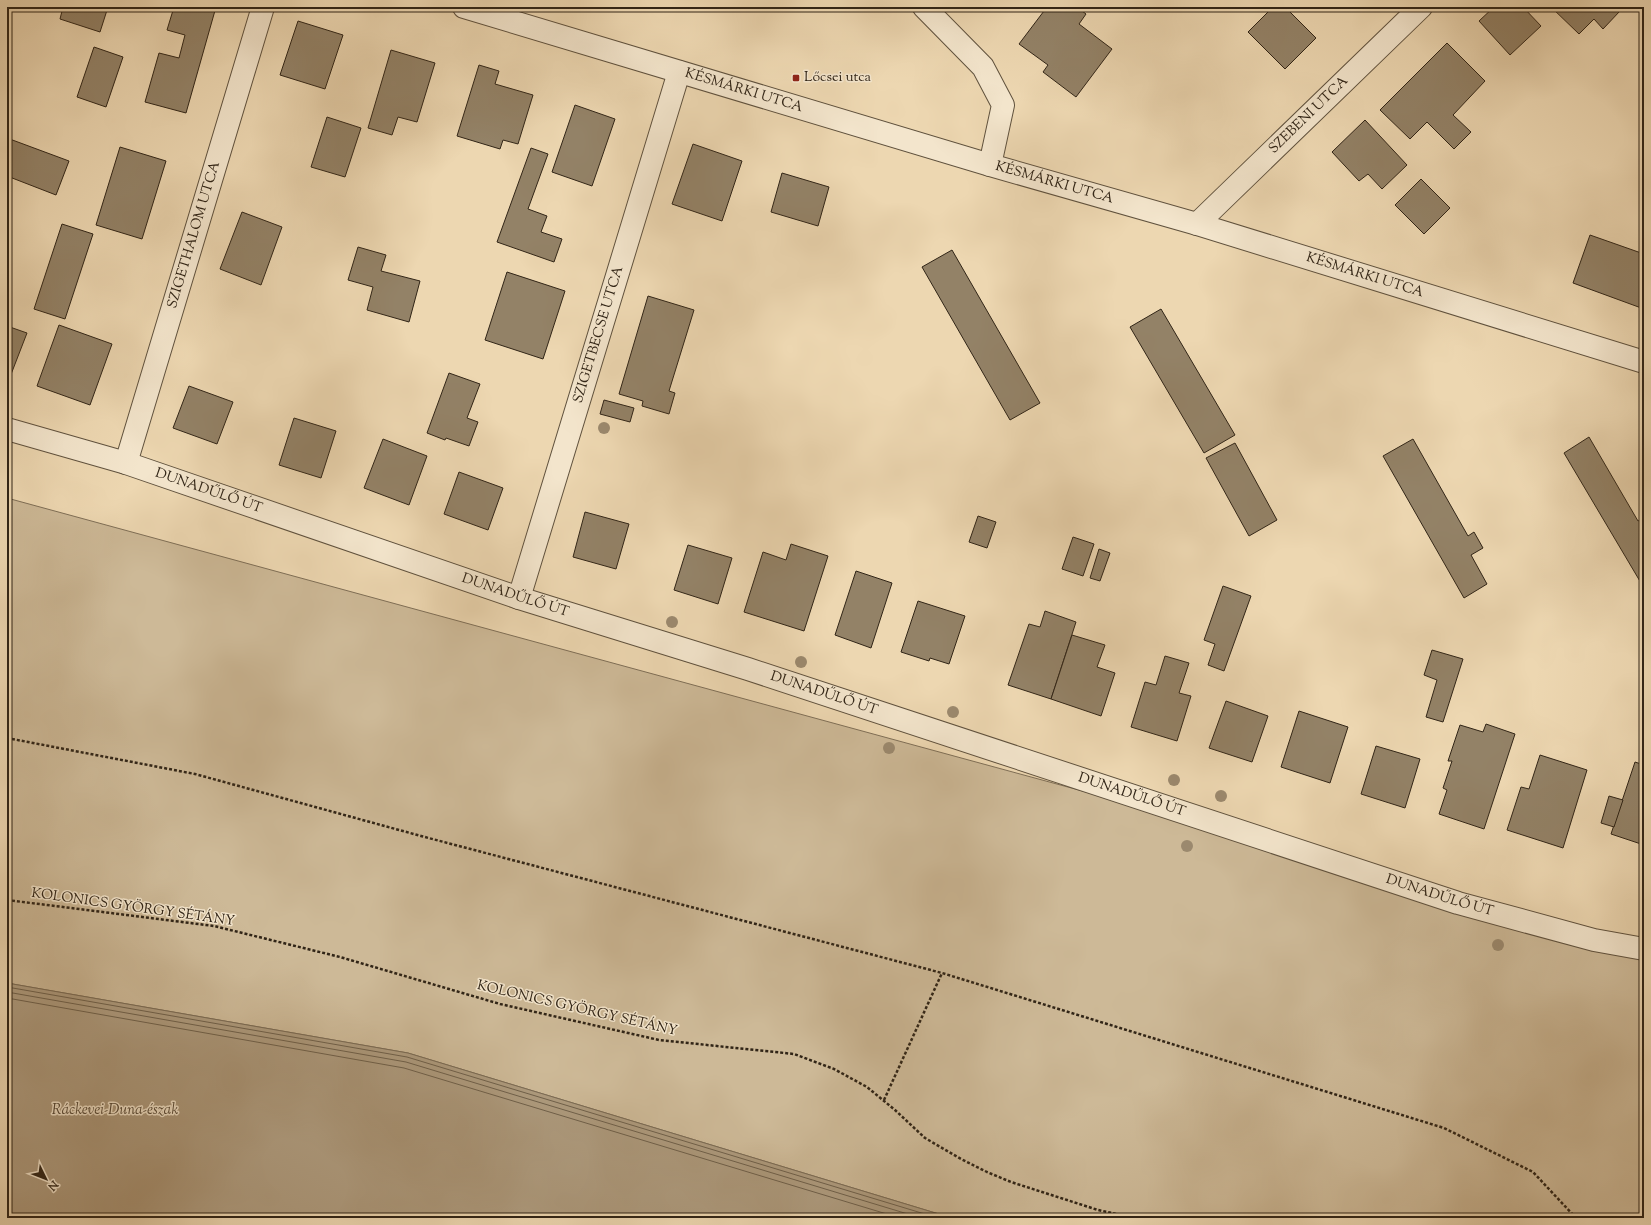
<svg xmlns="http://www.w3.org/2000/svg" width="1651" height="1225" font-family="'Sorts Mill Goudy',serif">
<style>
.green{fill:#cdb997;stroke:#7f6f57}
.water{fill:#ad9a7d;stroke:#7b6b54}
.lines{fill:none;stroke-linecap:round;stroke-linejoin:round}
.shore{stroke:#6f604a;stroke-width:1}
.building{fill:#938267;stroke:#312517}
.minor-casing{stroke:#60523e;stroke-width:24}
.tertiary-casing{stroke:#60523e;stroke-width:24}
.path{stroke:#312517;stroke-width:2.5;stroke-dasharray:3 2;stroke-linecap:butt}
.minor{stroke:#f3e5cc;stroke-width:22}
.tertiary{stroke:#f3e5cc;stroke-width:22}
.tree{fill:#9b896e}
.poi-dot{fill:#8f2418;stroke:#f3e5cc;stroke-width:1.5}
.labels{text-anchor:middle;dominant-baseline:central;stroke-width:3;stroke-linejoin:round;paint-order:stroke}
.poi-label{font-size:14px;fill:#312517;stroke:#f3e5cc;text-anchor:start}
.street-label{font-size:14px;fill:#312517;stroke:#f3e5cc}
.water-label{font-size:15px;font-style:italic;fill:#564836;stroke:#f3e5cc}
</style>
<rect width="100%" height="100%" fill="#edd7b1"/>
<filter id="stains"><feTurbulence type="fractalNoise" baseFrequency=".005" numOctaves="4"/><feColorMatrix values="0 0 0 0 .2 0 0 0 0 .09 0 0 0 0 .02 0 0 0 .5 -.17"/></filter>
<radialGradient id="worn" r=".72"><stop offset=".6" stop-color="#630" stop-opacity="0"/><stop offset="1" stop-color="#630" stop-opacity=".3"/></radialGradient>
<path class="green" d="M7,498l1637,446v274h-692l-544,-165 -401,-70z"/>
<path class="water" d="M7,983l401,70 544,165h-945z"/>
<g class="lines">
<g class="shore">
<path d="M7,987l400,70 531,161"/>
<path d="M7,992l399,70 515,156"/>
<path d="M7,998l397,70 496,150"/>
</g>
</g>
<g class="building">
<path d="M63,7h45l-8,25 -40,-13z"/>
<path d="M174,7h42l-30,106 -41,-11 14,-49 20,5 6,-23 -18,-5z"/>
<path d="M1047,7h30l9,7 -7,10 33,25 -36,48 -33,-25 5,-7 -29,-21z"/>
<path d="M1273,7h12l31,31 -31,31 -37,-37z"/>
<path d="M1494,7h29l18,19 -31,29 -31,-34z"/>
<path d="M1551,7h65l4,4 -17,18 -9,-10 -15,15z"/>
<path d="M298,21l45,14 -18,54 -45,-14z"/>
<path d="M1447,43l38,38 -32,34 18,17 -17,17 -27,-27 -17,17 -30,-29z"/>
<path d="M94,47l29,10 -17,50 -29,-10z"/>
<path d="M391,50l44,13 -18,59 -19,-5 -6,18 -24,-7z"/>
<path d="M479,65l20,6 -4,13 38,11 -15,49 -15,-4 -3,9 -43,-13z"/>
<path d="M575,105l40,14 -23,67 -40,-14z"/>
<path d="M327,117l34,11 -16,49 -34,-10z"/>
<path d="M1365,120l42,45 -25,24 -14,-15 -9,7 -27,-29z"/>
<path d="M7,138l62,23 -13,34 -49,-19z"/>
<path d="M693,144l49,17 -20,60 -50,-17z"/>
<path d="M120,147l46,14 -24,78 -46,-14z"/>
<path d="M531,148l17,6 -20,55 19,7 -6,16 21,7 -8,23 -57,-20z"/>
<path d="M782,173l47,14 -11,39 -47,-14z"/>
<path d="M1421,179l29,29 -26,26 -29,-29z"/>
<path d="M242,212l40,15 -21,58 -41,-16z"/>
<path d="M62,224l31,10 -28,85 -31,-10z"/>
<path d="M1590,235l54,19v55l-71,-26z"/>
<path d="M358,247l28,8 -5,16 39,10 -11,41 -42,-12 6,-23 -25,-7z"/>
<path d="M952,250l88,153 -30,17 -88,-153z"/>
<path d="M507,272l58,19 -22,68 -58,-19z"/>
<path d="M648,296l46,14 -25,81 6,2 -6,21 -27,-8 1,-5 -24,-7z"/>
<path d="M1161,309l74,126 -31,18 -74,-126z"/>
<path d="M59,325l53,19 -22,61 -53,-19z"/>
<path d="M7,326l20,7 -17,44 -3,-1z"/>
<path d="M449,373l31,11 -13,34 11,4 -9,24 -23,-8 -1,2 -18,-7z"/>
<path d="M189,386l44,16 -16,42 -44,-16z"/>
<path d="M604,400l30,8 -4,14 -30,-8z"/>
<path d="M294,418l42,13 -15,47 -42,-13z"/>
<path d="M1589,437l49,84 6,-3v70l-80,-135z"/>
<path d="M383,439l44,17 -18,49 -45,-17z"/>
<path d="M1413,439l55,97 6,-4 9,16 -12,7 16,29 -23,14 -81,-142z"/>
<path d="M1235,443l42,77 -28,16 -43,-78z"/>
<path d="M459,472l44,16 -15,42 -44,-16z"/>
<path d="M585,512l44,12 -13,45 -43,-12z"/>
<path d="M978,516l18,6 -9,26 -18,-6z"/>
<path d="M1073,537l21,7 -11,32 -21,-7z"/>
<path d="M791,544l37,12 -24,75 -60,-19 19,-60 23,8z"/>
<path d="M688,545l44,13 -14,46 -44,-14z"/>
<path d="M1099,549l11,4 -10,28 -10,-3z"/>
<path d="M856,571l36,12 -21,65 -36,-13z"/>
<path d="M1223,586l28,10 -27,75 -16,-6 7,-21 -11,-4z"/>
<path d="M918,601l47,15 -16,48 -19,-6 -1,3 -28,-9z"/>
<path d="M1045,611l31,11 -25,77 -43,-14 21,-61 11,3z"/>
<path d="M1072,635l33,10 -8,22 18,6 -14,43 -50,-17z"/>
<path d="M1432,650l31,9 -20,63 -17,-5 11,-37 -13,-5z"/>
<path d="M1165,656l24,7 -10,30 12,3 -14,45 -46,-14 14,-45 11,3z"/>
<path d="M1226,701l42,15 -16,46 -43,-14z"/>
<path d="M1299,711l49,16 -18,56 -49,-16z"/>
<path d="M1486,724l29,10 -31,95 -45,-15 8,-24 -4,-2 9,-27h-4l12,-36 23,7z"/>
<path d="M1376,746l44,13 -15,49 -44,-14z"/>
<path d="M1540,755l47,15 -24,78 -56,-18 14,-43 8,2z"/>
<path d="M1635,762l9,3v80l-33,-11z"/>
<path d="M1609,796l14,4 -9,27 -13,-4z"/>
</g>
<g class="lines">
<g class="minor-casing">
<g id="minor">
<path d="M924,7l59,60 20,38 -13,60"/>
<path id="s1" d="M7,429l119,34 393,135 229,71 710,234 136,37 50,9"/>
<path id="s2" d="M126,463l137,-456"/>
<path id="s3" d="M519,598l160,-526"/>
</g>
</g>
<g class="tertiary-casing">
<g id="tertiary">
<path id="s4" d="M464,7l526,158 207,59 447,138"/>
<path id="s5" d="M1197,224l224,-217"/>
</g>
</g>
<g class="path">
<path d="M7,738l188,36 226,62 521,137 502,155 89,44 43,46"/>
<path d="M7,900l207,26 126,31 160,47 159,36 135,14 40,15 33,18 28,23 30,28 36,21 26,13 24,10 87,28 37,8"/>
<path d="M884,1100l58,-127"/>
</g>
<use href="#minor" class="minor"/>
<use href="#tertiary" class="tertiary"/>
</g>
<g class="tree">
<circle cx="604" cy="428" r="6"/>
<circle cx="672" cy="622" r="6"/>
<circle cx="801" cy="662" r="6"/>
<circle cx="953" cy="712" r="6"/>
<circle cx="889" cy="748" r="6"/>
<circle cx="1174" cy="780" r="6"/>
<circle cx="1221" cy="796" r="6"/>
<circle cx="1187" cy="846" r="6"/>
<circle cx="1498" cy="945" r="6"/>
</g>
<rect class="poi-dot" x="792" y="74" width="8" height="8" rx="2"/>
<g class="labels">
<g class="poi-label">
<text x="804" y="78">Lőcsei utca</text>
</g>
<g class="street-label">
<text stroke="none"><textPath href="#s4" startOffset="292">KÉSMÁRKI UTCA</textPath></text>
<text stroke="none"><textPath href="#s5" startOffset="156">SZEBENI UTCA</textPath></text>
<text stroke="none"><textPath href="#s4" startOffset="616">KÉSMÁRKI UTCA</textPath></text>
<text stroke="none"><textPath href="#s2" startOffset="238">SZIGETHALOM UTCA</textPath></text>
<text stroke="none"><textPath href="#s4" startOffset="940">KÉSMÁRKI UTCA</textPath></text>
<text stroke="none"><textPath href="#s3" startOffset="275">SZIGETBECSE UTCA</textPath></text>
<text stroke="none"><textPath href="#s1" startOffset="211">DUNADŰLŐ ÚT</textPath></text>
<text stroke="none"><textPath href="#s1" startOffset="535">DUNADŰLŐ ÚT</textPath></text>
<text stroke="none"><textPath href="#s1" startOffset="859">DUNADŰLŐ ÚT</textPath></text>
<text stroke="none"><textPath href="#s1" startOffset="1183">DUNADŰLŐ ÚT</textPath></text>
<text stroke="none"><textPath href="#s1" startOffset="1507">DUNADŰLŐ ÚT</textPath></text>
<text transform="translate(133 908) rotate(8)">KOLONICS GYÖRGY SÉTÁNY</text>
<text transform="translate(577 1009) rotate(13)">KOLONICS GYÖRGY SÉTÁNY</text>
</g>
<g class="water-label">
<text x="115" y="1110">Ráckevei-Duna-észak</text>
</g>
</g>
<rect width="1651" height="1225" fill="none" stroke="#edd7b1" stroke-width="24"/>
<rect x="8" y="8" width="1635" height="1209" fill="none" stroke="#312517" stroke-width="2"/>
<rect x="12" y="12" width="1627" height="1201" fill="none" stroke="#312517"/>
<g transform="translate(46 1179) rotate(133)" stroke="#f3e5cc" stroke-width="3" paint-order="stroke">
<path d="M0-3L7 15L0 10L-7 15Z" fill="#312517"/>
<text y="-6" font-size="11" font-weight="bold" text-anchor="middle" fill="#312517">N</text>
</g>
<rect width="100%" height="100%" filter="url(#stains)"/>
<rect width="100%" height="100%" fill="url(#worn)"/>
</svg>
